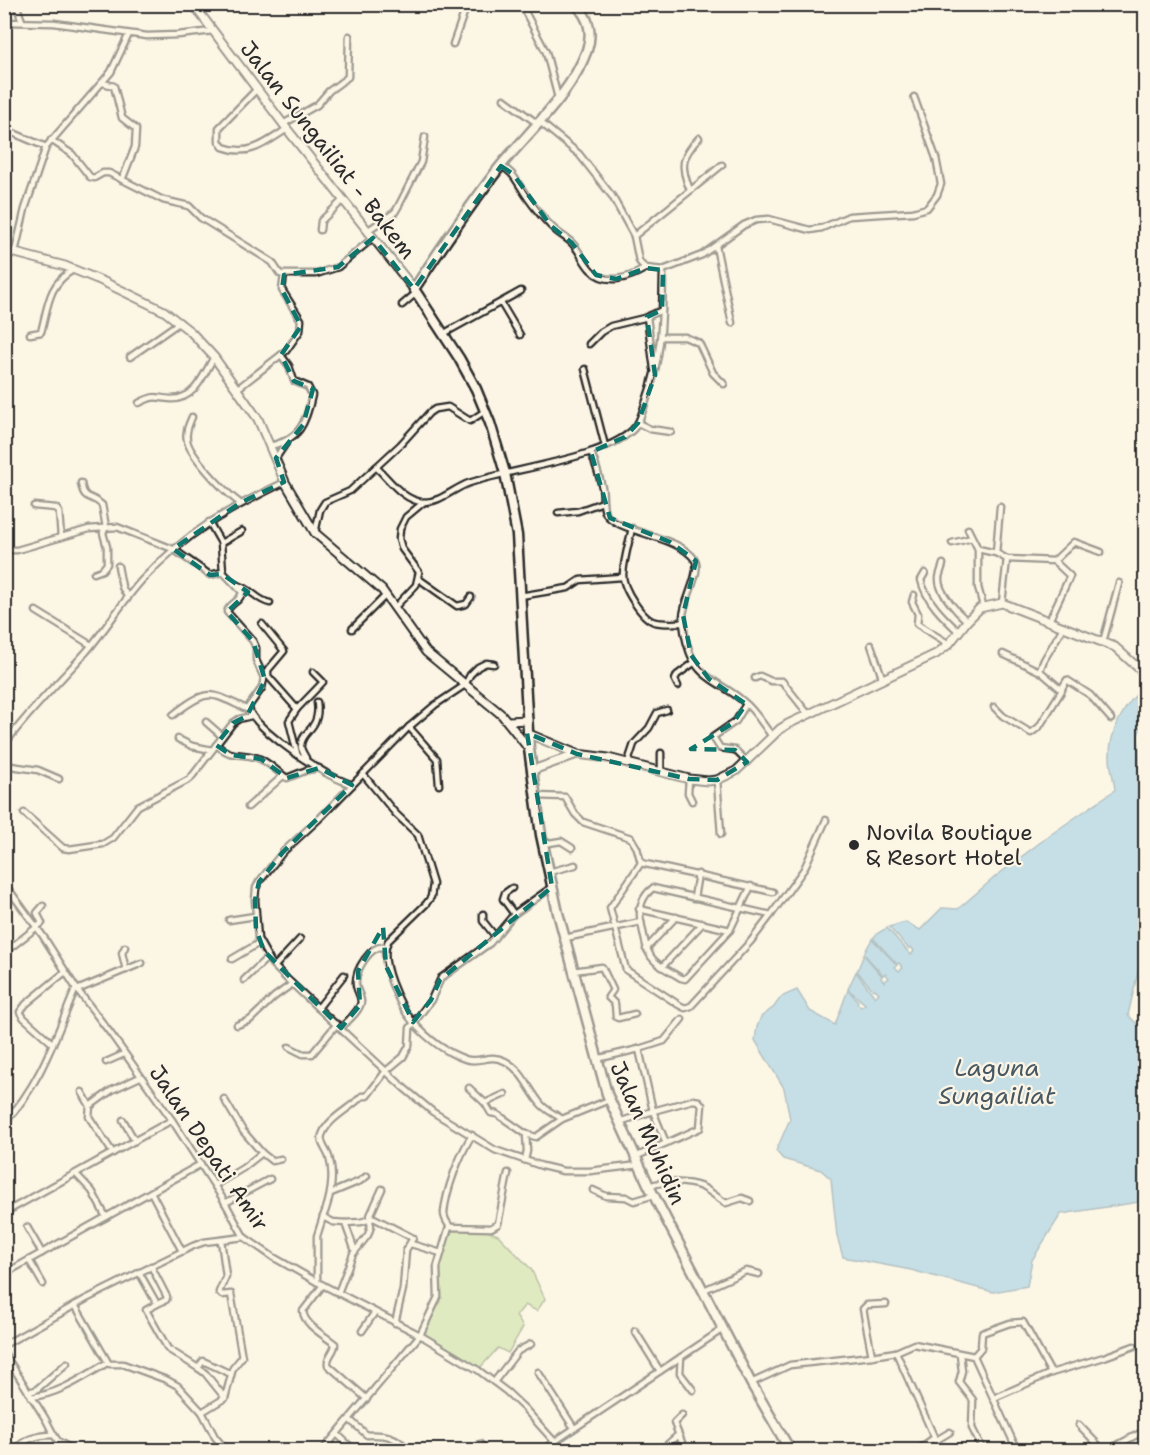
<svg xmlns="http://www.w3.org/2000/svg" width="1150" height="1455" font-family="'Shantell Sans',sans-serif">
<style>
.green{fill:#bedb93;stroke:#74835f;stroke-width:1.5}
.water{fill:#85c2e5;stroke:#61869b;stroke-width:1.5}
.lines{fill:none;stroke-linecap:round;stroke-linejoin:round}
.street-casing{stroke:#2b2b2b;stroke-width:9}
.secondary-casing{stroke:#2b2b2b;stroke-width:11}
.highway-casing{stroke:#2b2b2b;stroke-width:13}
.street{stroke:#fcf5e5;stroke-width:4.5}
.secondary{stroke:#fcf5e5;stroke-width:7}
.highway{stroke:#fcf5e5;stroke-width:8}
.marked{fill:none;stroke:#0f766e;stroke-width:4.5;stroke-dasharray:12 8;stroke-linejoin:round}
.poi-dot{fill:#2b2b2b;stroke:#fcf5e5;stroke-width:2}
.labels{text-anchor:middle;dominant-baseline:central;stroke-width:4.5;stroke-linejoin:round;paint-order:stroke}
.street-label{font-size:22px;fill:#2b2b2b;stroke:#fcf5e5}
.poi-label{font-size:22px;fill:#2b2b2b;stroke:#fcf5e5;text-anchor:start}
.water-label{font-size:24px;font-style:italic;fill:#465863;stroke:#fcf5e5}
</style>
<rect width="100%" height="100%" fill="#fcf5e5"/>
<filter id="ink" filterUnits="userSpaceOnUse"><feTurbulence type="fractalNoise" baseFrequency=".0167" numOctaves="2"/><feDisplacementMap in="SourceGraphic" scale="12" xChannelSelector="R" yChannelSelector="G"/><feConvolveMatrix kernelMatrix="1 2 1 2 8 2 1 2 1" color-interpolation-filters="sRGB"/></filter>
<g filter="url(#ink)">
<path class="green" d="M476,1227l22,8 33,34 14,30 -8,12 -12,-6 -9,11 7,11 -15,26 -10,-5 -20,22 -56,-33 16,-38 -1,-32 11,-38z"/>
<path class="water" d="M1145,686v30l-7,19 2,31 6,22 -1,153 -17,74 17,17v169l-84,13 -29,46 -5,26 -34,6 -82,-22 -68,-13 -6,-21 -6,-57 -10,-9 -38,-11 -7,-8 14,-32 -6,-31 -29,-48 2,-13 4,-10 13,-10 7,-10 16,-7 13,21 25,14 13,-35 10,11 -1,2 4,4 4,-3 -17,-15 8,-17 19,25 4,-4 -4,-4 -2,1 -16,-19 7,-16 18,21 -1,2 3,4 5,-4 -4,-4 -2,1 -19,-21 8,-15 25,26 -2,2 4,4 4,-3 -4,-5 -2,1 -24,-26 5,-5 9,-5 24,27 3,-4 -3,-4 -2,2 -20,-22 17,-5 14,8 22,-22 16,1 37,-32 55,-42 65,-45c-1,-11 -5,-22 -5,-33 -1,-26 16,-55 35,-71z"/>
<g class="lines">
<g class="street-casing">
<g id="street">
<path d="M16,4l6,17"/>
<path d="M521,4l25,48 12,46"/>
<path d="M4,22l50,1 93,13 31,-1 35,-4"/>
<path d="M453,44l11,-31 6,-9"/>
<path d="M103,83l11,3 8,32 14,11 -1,18 -13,33"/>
<path d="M257,89l-38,39v13l4,6c27,10 42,-4 64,-18"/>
<path d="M504,99l34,25"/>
<path d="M540,122l39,32 33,42 22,40 5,25 3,4 4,3 17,2 39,-15 42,-30 12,-5 13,-1 41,11 12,-2 27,-12 64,-4 14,-4 10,-13 4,-11 -5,-26 -22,-61"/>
<path d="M283,124l34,-19 12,-14 19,-14 1,-41"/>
<path d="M4,129l42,18"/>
<path d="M51,140l21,14 18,23 4,1 9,-5h6l54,27 26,6 12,12 71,44 8,12h36l22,-7 35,-29"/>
<path d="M501,166c12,6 14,13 21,23 7,12 22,31 32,40 5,5 13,9 18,14 8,8 11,19 19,27 15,16 39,8 55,-2"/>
<path d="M690,190c-10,-24 -9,-33 9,-52"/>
<path d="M320,230l1,-9 22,-21"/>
<path d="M367,231l28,-19 3,-5 23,-45 4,-25"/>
<path d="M634,236l88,-71"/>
<path d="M716,246l16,77"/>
<path d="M15,252l10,-43 21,-62 65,-75 18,-38"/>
<path d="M501,303l19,32"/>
<path d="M402,305l14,-12"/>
<path d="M647,317l7,52"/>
<path d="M30,334l11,-2c7,-25 7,-48 32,-62"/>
<path d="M443,334l78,-43"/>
<path d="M661,337h24l14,6 14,30 11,11"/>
<path d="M589,344l12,-12 10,-6 33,-8 18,-8"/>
<path d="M130,357l50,-35"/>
<path d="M585,369l20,77"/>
<path d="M237,389l49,-38 14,-20 1,-11 -19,-30 2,-15"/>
<path d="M139,403c18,-9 15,-5 32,-4 24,1 33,-25 43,-42"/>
<path d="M192,417c-3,7 -7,15 -5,23 2,15 40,54 53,63"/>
<path d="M638,423l12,6 21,3"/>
<path d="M269,446c31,-6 37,-23 43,-51l-4,-8 -14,-6 -5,-15 -8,-11"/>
<path d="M591,452c4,11 8,23 11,35 2,9 -1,18 4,27 14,20 73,21 89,46 7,11 -12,42 -12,57 0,11 3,25 7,36 9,26 34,31 53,48 12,9 20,24 29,35"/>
<path d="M276,458l10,-15"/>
<path d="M376,467c13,12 27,34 47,35 17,1 31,-14 46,-19 40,-14 143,-25 167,-57 5,-7 7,-17 10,-25 17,-48 16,-82 17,-131"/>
<path d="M81,483c3,19 10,11 21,22l4,22 -3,6 4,14v17l-5,6 -8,3"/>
<path d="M34,506l22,2 3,4 2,25"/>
<path d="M558,513l20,-2 25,-9"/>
<path d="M209,522l12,21 2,29 19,20c-1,10 -13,11 -15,20l26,29 3,7v12l8,18 -2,10 -13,18c-1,18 61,58 77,67 8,5 18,8 26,12"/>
<path d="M632,528c-3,15 -8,31 -9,46 -1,13 19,45 32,48 9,2 19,1 28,1"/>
<path d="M968,529l10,20v38l5,19"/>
<path d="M315,533l5,-23 5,-8 25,-11 50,-46 29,-32 6,-4 13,-2 22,14 15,-10"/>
<path d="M221,543l21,-12"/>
<path d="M952,543l20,-5"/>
<path d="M978,549l18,4 11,6 47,2 20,-19 27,10"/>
<path d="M4,550h13l72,-21 28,-2 56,22 37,26 13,-3"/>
<path d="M996,553l4,-46"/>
<path d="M943,564c-1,5 -4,10 -4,15 -1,13 19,34 28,42"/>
<path d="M118,566l4,21 6,11"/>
<path d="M925,573l-4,7c5,21 23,38 38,52"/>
<path d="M419,579l38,27 9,-2 5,-7"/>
<path d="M237,585c14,3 20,16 33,18"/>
<path d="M914,595l-2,7 6,12 -1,10 32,20"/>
<path d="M520,596l48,-8 12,-8 42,-3"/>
<path d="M1002,603l5,-44"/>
<path d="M395,607l21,-22 3,-13 -17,-23 -3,-10 1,-10 6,-12 18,-15"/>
<path d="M36,611l55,34"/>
<path d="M1049,621l21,-45 -16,-15"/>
<path d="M262,624l22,27 -16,19v6l29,33"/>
<path d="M352,629l34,-34"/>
<path d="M1103,642l16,-59"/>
<path d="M871,645l12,35"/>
<path d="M494,664l-8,-1 -8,4 -8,8 -5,10 -30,20 -26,22 -89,91 -37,34 -24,30 -3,6 -1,12 3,39 14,25 15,15 117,109 29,24 62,38 47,16 21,5h27l49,-6"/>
<path d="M1041,672l-1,-2 4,-10 20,-34"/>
<path d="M755,678l5,-2 11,5h11l26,33"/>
<path d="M678,686l-3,-6 2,-5 18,-13"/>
<path d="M1062,688l5,-8 23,15 21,24"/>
<path d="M746,704l-10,17 -23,16 7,11 15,2 12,12"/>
<path d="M994,707l9,9 28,17 8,-6 23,-37 -21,-18 -38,-18"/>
<path d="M173,715c37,-29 37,-22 76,-5"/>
<path d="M206,722l16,14"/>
<path d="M409,727l28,32 2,26"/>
<path d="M178,739l14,7 20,4"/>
<path d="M4,745c25,-34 54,-62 82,-93 20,-23 36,-50 56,-72 45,-48 85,-70 143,-98"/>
<path d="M216,745c20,15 22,6 42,13 11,4 19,14 29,20l20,-8 12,-2"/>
<path d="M297,753l-8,-32 8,-12 26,-27 -10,-10"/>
<path d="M306,758c-2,-4 -6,-9 -5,-13 1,-15 20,-15 16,-43"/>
<path d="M628,762l6,-18 15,-16 8,-15 10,-3"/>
<path d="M4,765l34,5 21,9"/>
<path d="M661,770v-17"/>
<path d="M363,774l32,39 23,22 15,49 -2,13 -5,7 -38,37c-10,20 11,64 25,81 13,15 32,30 52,37 14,5 25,-6 40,2 17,9 23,27 35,42 5,7 15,11 22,16"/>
<path d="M689,779l-1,14 4,8"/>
<path d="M717,780l4,54"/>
<path d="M536,796l29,1 10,17 8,8 48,16 6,10 4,15"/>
<path d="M248,807l35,-31"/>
<path d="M24,813l39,35 6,1 34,-5 10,-6 25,-32 52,-27 43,-56 6,-4 12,-3"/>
<path d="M543,844l18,-3 11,7"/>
<path d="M549,872l26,-7"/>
<path d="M4,883l39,53 33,52 35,46 61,86 51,79 21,38 29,20 44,25 103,53 58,35 29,22 18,17 37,41"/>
<path d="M512,888l-7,5 -2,6 11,15"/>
<path d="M773,892l-132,-29 -31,45 16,62 53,35 6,3 6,-2 60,-65 20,-26 33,-46 22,-49"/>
<path d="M694,898l4,-24"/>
<path d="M4,900l8,-6"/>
<path d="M639,909l91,21"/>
<path d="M483,914v7l12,15"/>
<path d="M229,920l26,-4"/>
<path d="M641,922c8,39 6,36 40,56l4,1 45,-49 21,-44"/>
<path d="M565,938l76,-16c-3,-13 1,-26 12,-34l118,27"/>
<path d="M125,947l-3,6 4,17"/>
<path d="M646,949l30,-32"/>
<path d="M4,953l38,-30 -5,-10 6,-7"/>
<path d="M232,959l27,-16"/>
<path d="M275,966l25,-27"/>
<path d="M662,967l41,-44"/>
<path d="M573,971l29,-4 11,23 -5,7 7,7 1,13 2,1 17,-4"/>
<path d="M244,980l24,-23"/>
<path d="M77,990l65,-27"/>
<path d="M318,1008l26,-33"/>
<path d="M237,1025l13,-5 24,-23 18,-13"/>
<path d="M341,1028c6,-7 19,-17 20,-26 0,-7 -5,-12 -5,-18 -1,-14 14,-39 29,-37"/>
<path d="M52,1043l-28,-25 -4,-6 6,-8 39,-32"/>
<path d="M289,1047l14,7h9l25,-30"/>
<path d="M639,1049l25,-8 18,-22"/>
<path d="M596,1059l43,-10 14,62 40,-11 6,1 3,4 -2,23 -65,29"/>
<path d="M106,1062l18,-8"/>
<path d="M469,1088l16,15 6,10 6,1 29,20 10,3 26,-18 47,-19"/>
<path d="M82,1092l8,14 -1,11 24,36"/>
<path d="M224,1099l19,32 19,22"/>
<path d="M485,1103l20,-9"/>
<path d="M90,1106l22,-16 28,-13"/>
<path d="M123,1120l12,21"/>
<path d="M619,1122l34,-11 13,32"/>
<path d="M4,1123c36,-37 52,-88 72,-135"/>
<path d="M525,1160l2,-9 -1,-17"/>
<path d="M76,1174l16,17 14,26"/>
<path d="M215,1185l28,-17 19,-15 10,8 9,-2"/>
<path d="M649,1186c14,-5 38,-5 53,1 8,4 16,11 24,16l16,-5 8,3"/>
<path d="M593,1190l13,6 20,1 8,4 20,-6"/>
<path d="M151,1192l31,59"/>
<path d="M331,1193l29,-12 7,-5"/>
<path d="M225,1203l45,-24"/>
<path d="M4,1213l168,-93"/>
<path d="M345,1223l16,-1 13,-4 39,20 -7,12 -3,39 -8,34"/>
<path d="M27,1227l15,26"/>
<path d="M450,1227c-3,-5 -6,-8 -6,-14 2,-23 15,-57 28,-78"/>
<path d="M411,1244l30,9"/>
<path d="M355,1251l-10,-28 -12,-1 -10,-5c7,-17 12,-41 6,-60 -2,-7 -10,-14 -7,-22 6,-17 28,-26 40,-39h5l19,-25 17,-14 6,-11 1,-18 21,-28 10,-22 49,-35 24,-29 38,-27"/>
<path d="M29,1260l14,24"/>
<path d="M151,1266l16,31 -1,3 -9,4"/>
<path d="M139,1272l18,32 -11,6 22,39 30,19 5,-7 28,13"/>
<path d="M4,1274l197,-110"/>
<path d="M317,1282v-46l6,-19"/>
<path d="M323,1285l-20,26c1,14 21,24 32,33 0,8 -9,13 -7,21l39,34"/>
<path d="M704,1290l42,-19 13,3"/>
<path d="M338,1293l15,-39 15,-19 3,-9 -2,-8 13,-29"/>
<path d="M75,1305l34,59h14l44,16 11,6 24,26 23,-14 8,-30 9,-11 -11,-63 -9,1 -3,-3 7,-16 -5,-36"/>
<path d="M362,1331l13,-19"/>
<path d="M635,1331l25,40"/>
<path d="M4,1345l82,-46 107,-53 11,-4 40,-5"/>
<path d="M896,1352l18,-8 60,12 43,94"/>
<path d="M4,1353l41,65 9,17 4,6 15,9"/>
<path d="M960,1354l2,17 -3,11 14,18 -1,28 11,22"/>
<path d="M872,1356l-9,-47 4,-4 19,-1"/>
<path d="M974,1356l7,-8 1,-15 28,-10 13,-1 28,51"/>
<path d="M681,1357l-1,16 13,17"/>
<path d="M198,1368l7,5 20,25"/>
<path d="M538,1372l36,56"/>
<path d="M494,1382l24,-31 13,-7"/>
<path d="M751,1383l39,-18 82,-9 24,-4 44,98"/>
<path d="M28,1392l8,-2 31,-27"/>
<path d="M31,1397c29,-3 52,-20 76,-34"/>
<path d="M994,1398l57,-25 53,-16 30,-11"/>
<path d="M202,1412l13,25 11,13"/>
<path d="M682,1415l-8,8 11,27"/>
<path d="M350,1420l17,15c17,-1 30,1 41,15"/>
<path d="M1079,1425l24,25"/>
<path d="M337,1434l17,16"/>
<path d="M935,1441l15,-9"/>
<path d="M480,1444l6,6"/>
<path d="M16,1450c8,-12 24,-15 38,-15"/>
<path d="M323,1450l97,-115 18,-38 -1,-30 12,-40 42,1 7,-4 10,-51"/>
<path d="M542,1450l181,-121"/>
<path d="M661,1450l17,-15"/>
<path d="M917,1450l17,-12"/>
<path d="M1108,1450l38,-20"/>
</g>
</g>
<g class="secondary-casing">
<g id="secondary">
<path d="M193,4l94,125 127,160"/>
<path d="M4,250l61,16 37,15 62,30 27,21 23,25 44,62 27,63 30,51 67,57 44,62 76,63 27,34"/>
<path d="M508,721l20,-1"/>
<path d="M529,734l48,20 31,4 81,21 19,2 9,-1 19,-9 44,-42 8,-5 148,-70 13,-10 18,-23 13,-13 22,-5 113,44 31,28"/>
<path d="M533,770l44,-16"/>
</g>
</g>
<g class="highway-casing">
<path id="highway" d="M576,4c13,14 17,28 11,46 -16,45 -59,82 -88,118 -30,39 -58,80 -85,121l45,69 17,31 14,34 15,50 12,62 12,214 12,86 17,78 49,181 42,92 102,197 39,67"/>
</g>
<use href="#street" class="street"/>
<use href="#secondary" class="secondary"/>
<use href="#highway" class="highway"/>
</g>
</g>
<path d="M0 0H1150V1455H0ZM501,166l12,8 38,52 21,17 24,32 20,4 30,-11 17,2 -1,40 -15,7 8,58 -17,48 -13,14 -34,15 19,66 60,24 26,19 -13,54 8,40 18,24 37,25 -13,19 -42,26 44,1 12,12 -30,18 -28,-1 -112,-25 -50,-21 25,154 -112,93 -9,20 -18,22 -27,-56 -3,-39 -25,44 2,34 -19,23 -77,-77 -8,-22 -1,-29 4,-18 24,-30 69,-67 -33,-17 -32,10 -26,-19 -30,-4 -15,-10 17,-22 14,-7 18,-36 -12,-39 -26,-29 21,-20 -26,-18 -12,1 -37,-26 67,-46 44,-21 -8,-24 27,-33 10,-36 -19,-8 -13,-26 20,-29 -19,-36 2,-15 54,-8 35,-29 41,51z" fill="#fcf5e5" fill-opacity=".55" fill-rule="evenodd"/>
<path class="marked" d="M501,166l12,8 38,52 21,17 24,32 20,4 30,-11 17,2 -1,40 -15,7 8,58 -17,48 -13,14 -34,15 19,66 60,24 26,19 -13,54 8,40 18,24 37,25 -13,19 -42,26 44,1 12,12 -30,18 -28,-1 -112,-25 -50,-21 25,154 -112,93 -9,20 -18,22 -27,-56 -3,-39 -25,44 2,34 -19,23 -77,-77 -8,-22 -1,-29 4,-18 24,-30 69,-67 -33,-17 -32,10 -26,-19 -30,-4 -15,-10 17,-22 14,-7 18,-36 -12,-39 -26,-29 21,-20 -26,-18 -12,1 -37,-26 67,-46 44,-21 -8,-24 27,-33 10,-36 -19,-8 -13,-26 20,-29 -19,-36 2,-15 54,-8 35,-29 41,51z"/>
<circle class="poi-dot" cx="854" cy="845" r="6"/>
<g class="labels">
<g class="street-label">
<text transform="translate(328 150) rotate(52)">Jalan Sungailiat - Bakem</text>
<text transform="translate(648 1133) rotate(66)">Jalan Muhidin</text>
<text transform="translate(209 1148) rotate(56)">Jalan Depati Amir</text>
</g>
<g class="poi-label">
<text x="866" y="832">Novila Boutique<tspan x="866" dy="25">&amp; Resort Hotel</tspan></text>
</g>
<g class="water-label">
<text x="997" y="1068">Laguna<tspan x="997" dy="28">Sungailiat</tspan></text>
</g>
</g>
<rect width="1150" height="1455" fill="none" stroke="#fcf5e5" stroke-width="24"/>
<rect x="12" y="12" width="1126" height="1431" fill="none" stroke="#2b2b2b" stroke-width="2" filter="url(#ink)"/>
</svg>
